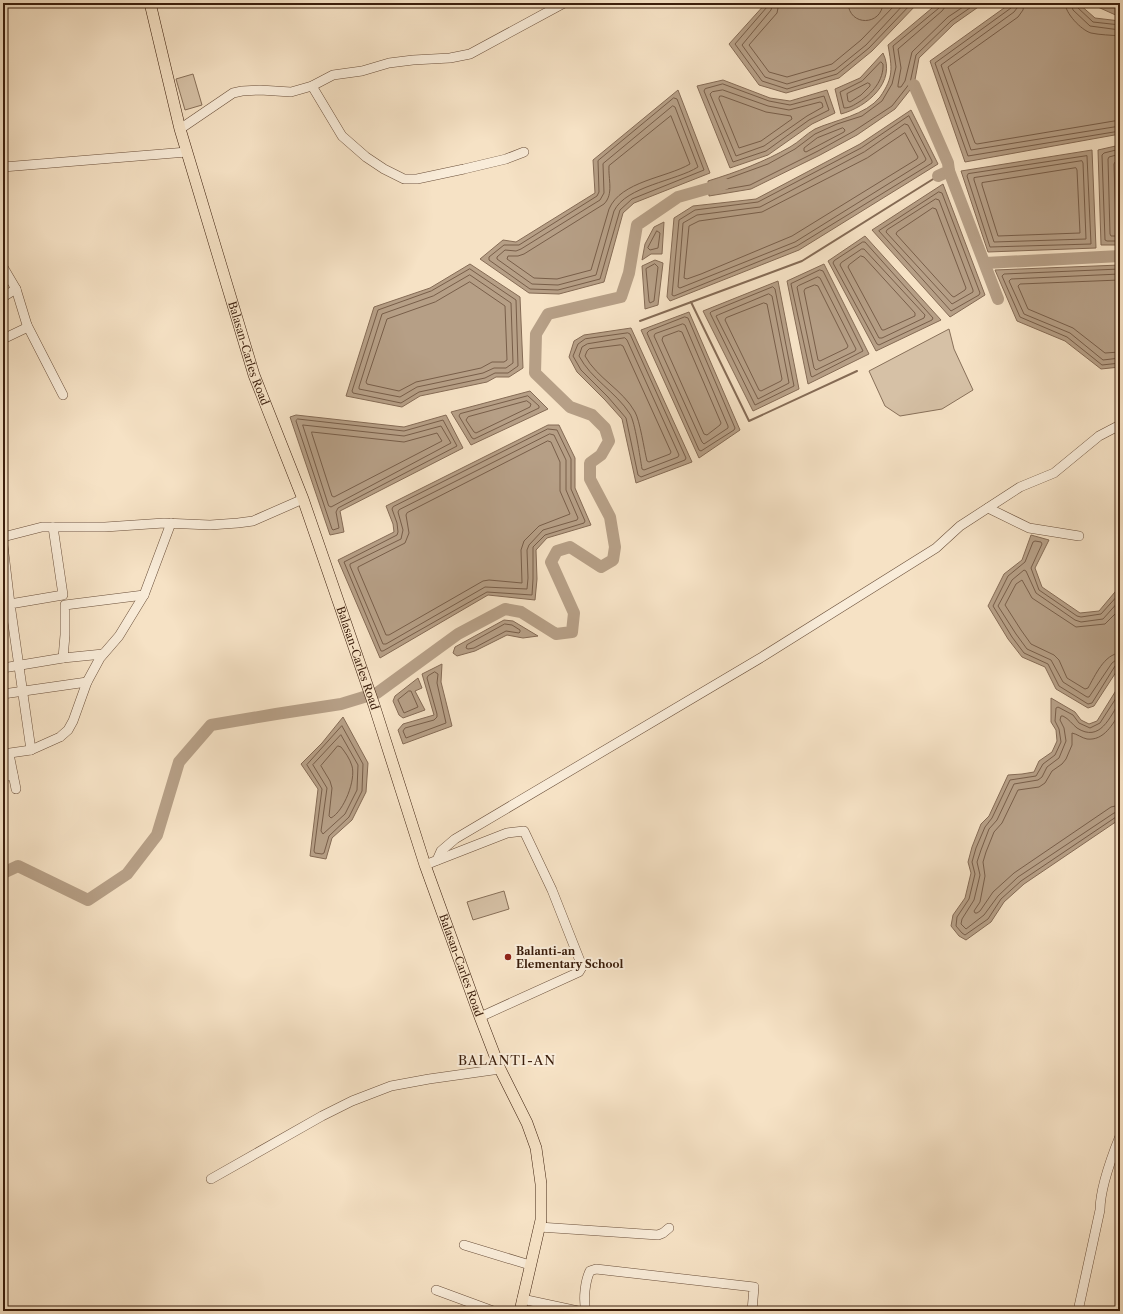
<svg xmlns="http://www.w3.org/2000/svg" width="1123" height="1314" font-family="'Libre Caslon Text',serif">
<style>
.green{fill:#d6c1a6;stroke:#887059}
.water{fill:#b69f86;stroke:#856b55}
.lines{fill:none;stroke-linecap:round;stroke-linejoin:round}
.shore{stroke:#785e49;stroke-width:1}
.stream{stroke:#856b55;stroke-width:2}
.river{stroke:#b69f86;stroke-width:12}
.minor-casing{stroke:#6a4f3a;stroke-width:10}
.major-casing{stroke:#3b1e0c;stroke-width:12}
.minor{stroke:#f9ecd9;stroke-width:9}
.major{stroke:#f6e2c5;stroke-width:11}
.poi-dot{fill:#8f2418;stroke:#f9ecd9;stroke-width:1.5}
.labels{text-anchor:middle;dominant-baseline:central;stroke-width:4;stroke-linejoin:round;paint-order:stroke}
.street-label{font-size:11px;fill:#3b1e0c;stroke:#f9ecd9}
.poi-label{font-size:11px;font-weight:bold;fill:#3b1e0c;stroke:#f9ecd9;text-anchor:start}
.quarter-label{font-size:13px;letter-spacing:1px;fill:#3b1e0c;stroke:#f9ecd9}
</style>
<rect width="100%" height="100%" fill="#f6e2c5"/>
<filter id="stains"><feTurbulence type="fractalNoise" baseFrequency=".005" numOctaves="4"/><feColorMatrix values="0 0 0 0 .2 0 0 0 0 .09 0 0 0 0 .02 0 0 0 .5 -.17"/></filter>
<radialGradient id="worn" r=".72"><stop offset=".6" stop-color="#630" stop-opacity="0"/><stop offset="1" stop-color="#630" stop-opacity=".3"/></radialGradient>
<g class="green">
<path d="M193,74l9,31 -17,5 -9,-31z"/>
<path d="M949,329l5,20 19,41 -31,19 -42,7 -15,-10 -16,-35z"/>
<path d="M504,891l5,18 -36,11 -6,-18z"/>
</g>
<g class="water">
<path d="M766,3h96l3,3 5,-3h48l-46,48 -33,27 -53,15 -27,-8 -30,-41z"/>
<path d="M938,3h46l-30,21 -35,34 -5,27 -19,24 -38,26 -37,20 -69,34 -42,7 -1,-15c29,-9 56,-19 82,-34 9,-5 16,-13 25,-18 20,-9 51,-14 65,-32 14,-20 12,-29 8,-52z"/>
<path d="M1011,3h67l17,15 25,3v113l-155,28 -35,-101z"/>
<path d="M1089,3h31v14z"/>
<path d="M883,53c14,29 -16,54 -42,61l-6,-25 25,-11z"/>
<path d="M723,80l47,18 20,3 37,-11 8,23 -23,11 -44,31 -38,13 -33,-82z"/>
<path d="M678,90l32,83 -76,30 -11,10 -19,69 -45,12 -30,-1 -49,-34 23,-19 13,2 79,-49 -2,-33z"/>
<path d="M911,110l27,54 -139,86 -129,51 -3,-4 7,-79 19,-12 63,-7 104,-55z"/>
<path d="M1120,145v100h-19l-3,-95z"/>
<path d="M1092,150l4,98 -108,4 -27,-81z"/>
<path d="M943,184l42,111 -35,22 -78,-87z"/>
<path d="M664,222l-2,32h-11l-9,6 3,-16 9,-17z"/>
<path d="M865,236l76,84 -65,31 -48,-90z"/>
<path d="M655,260l8,3 -5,42 -13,4 -3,-43z"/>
<path d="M470,264l50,33 3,71 -14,9h-13l-9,5 -67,14 -18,11 -56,-11 28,-89 56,-19z"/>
<path d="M824,264l45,90 -61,30 -21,-103z"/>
<path d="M1120,265v102l-19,2 -36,-28 -48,-20 -22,-51z"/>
<path d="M778,281l21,108 -46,22 -50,-100z"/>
<path d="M689,312l51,118 -41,28 -58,-128z"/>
<path d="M631,328l61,134 -56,21 -14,-64 -17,-19 -28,-28 -8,-15 5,-16 10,-6z"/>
<path d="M530,391l18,18 -77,36 -20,-33z"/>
<path d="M296,415l108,12 42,-12 17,33 -123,63 4,21 -14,3 -40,-118z"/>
<path d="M548,425h11l16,33v30l16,37 -44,13 -11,12 1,29 -2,21 -47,-5 -108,63 -42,-98 56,-28 -1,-8 -7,-18z"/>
<path d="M1031,535l18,5 -14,28 7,19 38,26 19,-2 21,-25v80l-26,40 -6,2 -32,-19 -11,-22 -23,-10 -14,-18 -20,-33 16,-32 18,-14z"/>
<path d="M504,620l9,1 25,15 -15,2 -16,-3 -32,16 -18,5 -4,-3 2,-6z"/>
<path d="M442,664l-1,18 11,44 -49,18 -5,-14 5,-6 31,-9 -12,-41z"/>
<path d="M418,678l4,10 -7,3 10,19 -22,8 -4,-3 -6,-14 2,-5z"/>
<path d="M1120,684v135l-96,65 -20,18 -13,20 -25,18 -7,-4 -8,-10 2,-11 12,-17 6,-25 -3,-11 4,-15 9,-23 8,-8 19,-41 14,-1 12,-2 5,-11 13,-9 5,-11 -1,-11 -5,-8v-24l24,14 6,8 8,4 8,-3z"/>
<path d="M343,717l25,46 -2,29 -14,28 -20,18 -6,21 -16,-3 8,-67 -17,-25 21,-21z"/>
</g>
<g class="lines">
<g class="shore">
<path d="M768,3l-1,4 -32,37 27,37 25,8 50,-15 32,-26 43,-45"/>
<path d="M773,3l-2,7 -29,35 23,32 22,7 48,-14 31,-25 39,-42"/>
<path d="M779,3l-2,10 -28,32 20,27 18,5 45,-13 29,-24 36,-37"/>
<path d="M848,3c1,24 34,23 35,0"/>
<path d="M940,3l-1,5 -46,38 3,21 -4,17 -10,17 -20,15 -25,8 -22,10 -20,15 -27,15 -55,20v6l2,1 35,-6 68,-34 36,-20 38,-25 18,-23 6,-28 35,-34 26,-18"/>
<path d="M945,3v4l-3,4 -44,38 3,19 -3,17v2h3l4,-6 7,-29 36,-35 21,-14"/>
<path d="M1013,3l-2,5 -76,55 33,93 152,-25"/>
<path d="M1018,3l-1,5 -3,4 -73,53 30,85 149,-24"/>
<path d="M1024,3l-1,7 -5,7 -70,50 27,76 2,1 143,-24"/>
<path d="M1065,3c0,10 16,27 26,30 9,2 20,2 29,3"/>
<path d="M1071,3l2,7 17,16 30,4"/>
<path d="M1076,3l1,4 16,15 27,3"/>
<path d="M881,62l2,2c1,16 -11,30 -24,38 -5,3 -9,6 -15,6l-4,-16 22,-11z"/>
<path d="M868,83l2,1v2l-9,9 -11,7 -2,-1 -1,-7z"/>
<path d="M723,84l46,17 21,4 34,-9 5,14 -20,10 -43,31 -33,11 -29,-71 1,-2z"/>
<path d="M723,90l45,16 21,4 31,-8 2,1 1,4 -16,9 -43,30 -28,10 -26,-62 2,-2z"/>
<path d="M720,96h2l44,16 25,4 1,3 -31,22 -22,7 -20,-49z"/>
<path d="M674,98l3,1 27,71 -72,29 -12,11 -20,69 -42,11 -28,-1 -41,-29v-3l15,-12h15l78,-49 2,-4 -1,-31z"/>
<path d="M673,106l2,1 23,60c-22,14 -72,19 -84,44l-18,64 -38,10 -26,-1 -35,-25v-2l8,-7 11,1 5,-2 79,-49 4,-7 -1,-29z"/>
<path d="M671,116l19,48c-24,14 -69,17 -81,45l-18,61 -34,9 -23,-1 -27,-19 1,-3h10l6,-2 80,-50c10,-10 4,-25 5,-38z"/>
<path d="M909,116l23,45v2l-135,83 -123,50 -2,-1 7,-75 16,-10 63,-8 103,-54z"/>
<path d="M905,124l3,1 18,34 -1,2 -130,81 -115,46 -2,-1 5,-64 14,-8 63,-8 104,-55z"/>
<path d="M843,128l2,2 -1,2 -38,20 -2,-1v-3l13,-10z"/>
<path d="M905,133l13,24 -1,2 -125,77 -91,38 -14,5 -3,-1 5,-52 10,-5 63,-9 105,-54z"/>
<path d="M1120,149l-16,4 -2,2 3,85 2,1h13"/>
<path d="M1120,154l-11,3 -1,2 2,75 1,2h9"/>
<path d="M1087,156l4,88 -101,3 -23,-71 1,-2z"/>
<path d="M1082,161l1,2 3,76 -92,3 -20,-62v-2z"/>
<path d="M1120,161l-5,1 -1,2 2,64 1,2h3"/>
<path d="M1076,168l1,2 3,63 -82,3 -16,-51v-2z"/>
<path d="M939,192l3,1 38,100 -1,2 -28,16 -72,-80z"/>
<path d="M936,199l3,1 34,90v2l-21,12 -66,-72 1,-2z"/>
<path d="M933,208l3,1 30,79 -1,2 -11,7 -2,-1 -56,-62 1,-2z"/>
<path d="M657,231l3,2 -2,15 -8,2 -2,-2z"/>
<path d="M863,242h2l68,76 -1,2 -53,25 -2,-1 -44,-81 1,-2z"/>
<path d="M862,249h2l61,66 -1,3 -42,20h-3l-39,-73 1,-2z"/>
<path d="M861,256l3,1 51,56v3l-31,14h-2l-34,-63 1,-2z"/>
<path d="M655,264l3,3 -4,34 -4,2 -1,-2 -3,-32z"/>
<path d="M470,269l46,31 2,66 -10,7h-13l-10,5 -66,14 -18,11 -48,-10 -1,-2 26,-81 53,-19z"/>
<path d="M1120,269l-116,5 -2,2 18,41 47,20 35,28 18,-2"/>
<path d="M820,270l3,1 40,80 -51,26 -1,-1 -20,-92z"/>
<path d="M1120,274l-109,5 -2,2 15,33 46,19 33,27 17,-2"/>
<path d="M470,275l41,28 2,60 -7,5h-12l-11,5 -66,14 -17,10 -41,-8v-2l23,-73 51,-18z"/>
<path d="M818,277l2,1 36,71 -1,2 -39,19 -2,-2 -17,-81 1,-1z"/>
<path d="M1120,280l-100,4 -2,2 10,23 45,19 32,25 15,-1"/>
<path d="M470,282l35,24 2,54 -3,2h-12l-11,6 -65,14 -17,9 -32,-7 -1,-2 21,-63 48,-17z"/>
<path d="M815,285l3,1 30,60 -1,2 -27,13 -2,-1 -14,-69 1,-2z"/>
<path d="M773,287l2,2 19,97 -39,19 -45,-92 1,-1z"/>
<path d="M769,294l3,2 17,87 -31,16 -42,-83 2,-1z"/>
<path d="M764,303l3,1 15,75 -1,2 -20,10 -2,-1 -34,-70 1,-2z"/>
<path d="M685,317l3,1 47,110 -1,2 -33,21 -2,-1 -52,-117 2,-2z"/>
<path d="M683,324l2,1 43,101v2l-24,16 -2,-2 -48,-106 1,-2z"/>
<path d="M679,331l3,1 39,91 -1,2 -13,10 -3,-1 -42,-94 1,-3z"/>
<path d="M628,333l2,1 56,124 -1,2 -44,17 -3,-2 -12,-57 -18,-21 -27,-27 -8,-14 5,-12 7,-5z"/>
<path d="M625,338l2,2 52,115 -1,2 -34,13 -2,-1c-2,-12 -7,-47 -12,-55 -14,-22 -39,-35 -51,-58l3,-9 5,-3z"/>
<path d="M621,345l2,1 48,106 -1,2 -21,8 -2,-1c-3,-12 -7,-40 -12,-49 -12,-22 -38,-34 -50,-56l2,-5 2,-2z"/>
<path d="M528,396l11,10v2l-65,31 -2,-1 -13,-22 1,-2z"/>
<path d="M527,401l4,3 -1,3 -54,26 -2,-1 -8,-12 2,-3z"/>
<path d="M298,419l106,12 39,-11 14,26 -119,62 -2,4 3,16 -6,2 -1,-1 -36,-108z"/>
<path d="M303,425l101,11 37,-10 10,17 -120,64 -2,-1z"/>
<path d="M548,429l9,1 14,29v30l14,32 -1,2 -39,12 -12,12v32l-1,16 -45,-3 -104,59h-2l-37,-89 53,-27 1,-3 -1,-9 -5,-14 1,-2z"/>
<path d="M312,432l92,10 33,-9 5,8 -108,56 -2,-1 -20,-62z"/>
<path d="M550,434l4,1 12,25v30l12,28 -1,2 -34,10 -14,15 -2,5 1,28 -1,11 -42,-2 -99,57h-3l-33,-78v-2l51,-25 2,-9 -5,-18 1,-2z"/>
<path d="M548,441l3,1 9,20v29l10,23 -31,12 -15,15 -3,9 1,33 -33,-3 -6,1 -94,54h-3l-28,-66v-2l47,-24 4,-10 -3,-18 1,-2z"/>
<path d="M1120,593l-19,21 -20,3 -4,-1 -38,-26 -8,-22 11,-24 -1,-2 -6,-1 -2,1 -8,20 -17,14 -15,30 19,31 12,16 24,11 11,22 29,18 4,-1 23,-37 5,-1"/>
<path d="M1120,600l-17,19 -22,3 -6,-2 -39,-27 -10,-22 -2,-1 -12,10 -14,26 18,28 11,15 24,11 12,22 24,15h2l23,-34 4,-3h4"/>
<path d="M1120,609l-15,15 -29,3 -44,-29 -10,-18 -6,4 -11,21 16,25 10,14 23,11 5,5 8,18 18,11 3,-1c7,-12 16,-34 32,-35"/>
<path d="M505,624l7,1 8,5v2l-1,1 -13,-2 -32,17 -6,1 -2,-1 1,-3z"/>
<path d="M435,672l3,2 -1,9 9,40 -40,15 -3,-7 2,-3 29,-8 3,-3v-3l-10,-36 1,-2z"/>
<path d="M409,691h2l7,16 -14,6 -6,-13z"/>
<path d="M1120,692l-20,31 -10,5 -11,-5 -6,-8 -15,-8 -2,1 -1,13 4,8 2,13 -6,13 -12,9 -7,12 -26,4 -18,38 -7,9 -9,21 -4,14 3,12 -6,25 -12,18 -1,9 6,7 3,2 23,-16 13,-20 20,-18 95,-64 4,-1"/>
<path d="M1120,701c-10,16 -20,42 -43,27 -5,-4 -8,-9 -14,-12h-2l-1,4 4,8 2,13 -7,17 -12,9 -5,10 -4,3 -24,4 -17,36 -8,9 -8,21 -4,12 3,13 -6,25 -12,19 -1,5 5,5 18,-14 14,-19 20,-19 96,-64 6,-2"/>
<path d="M1120,712c-7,12 -16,29 -33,27 -5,-1 -10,-5 -15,-6v12l-6,14 -4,5 -10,7 -7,12 -6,4 -21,3 -16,33 -8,9 -8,20 -3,10 2,14 -5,26 -6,9 1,2h2l3,-2 13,-19 21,-19 97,-66 9,-2"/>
<path d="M342,726l21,38 -1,27 -13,26 -20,19 -5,17 -2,1 -7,-1 -1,-2 8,-62 -15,-24z"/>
<path d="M341,735l17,30 -1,25 -12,24 -22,20 -2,-3 6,-43 -14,-23z"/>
<path d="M338,746l3,1c4,5 9,12 11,19 4,14 -8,45 -21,52l-2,-2 3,-28 -2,-7 -9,-15z"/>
</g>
<g class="stream">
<path d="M691,302l58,119 108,-50"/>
<path d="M640,321l162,-60 136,-85"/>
</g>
<g class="river">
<path d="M914,85l34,78 1,8 -11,5"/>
<path d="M949,171l49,128"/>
<path d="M985,263l135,-7"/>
<path d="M3,873l15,-7 70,34 39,-26 30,-39 22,-73 32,-37 65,-11 65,-10 36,-11 81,-59 47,-25 16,3 35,22 16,-2 2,-19 -23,-51 6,-11 13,-4 31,20 12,-7 2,-13 -5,-30 -20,-38v-16l11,-8 8,-14 -4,-13 -13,-13 -22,-8 -35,-34 1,-39 12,-20 73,-17 8,-24 8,-48 41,-28 46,-13"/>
</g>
<g class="minor-casing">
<g id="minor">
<path d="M312,86l30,50 24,21 18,12 20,10h13l47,-10 42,-10 18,-7"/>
<path d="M180,129l53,-36 9,-2 18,-1 31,2 21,-6 21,-11 29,-4 27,-8 24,-3 37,-2 20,-4 94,-51"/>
<path d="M3,167l184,-15"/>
<path d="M3,267l13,22 11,36 -1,3 -23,11"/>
<path d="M3,297l13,-8"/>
<path d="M27,325l36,70"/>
<path d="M988,508l41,20 50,8"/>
<path d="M3,537l39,-10h63l59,-4 46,2 28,-2 15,-2 50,-22"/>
<path d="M3,545l7,59 -7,1"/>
<path d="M103,654l-40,4 2,-23v-30l79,-10"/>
<path d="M3,668l60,-10"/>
<path d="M3,694l84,-12"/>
<path d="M31,750l-21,-146 53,-9 -10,-68"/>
<path d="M3,754l28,-4 29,-13 8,-7 5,-9 14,-39 13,-24 19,-22 25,-41 27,-72"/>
<path d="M9,754l7,35"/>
<path d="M3,777l10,-2"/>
<path d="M437,860l4,-9 14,-12 307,-182 174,-109 24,-22 60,-39 34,-14 45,-37 21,-11"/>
<path d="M425,865l82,-32 17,-2 28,59 28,71 2,6 -3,5 -99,45"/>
<path d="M211,1179l111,-63 30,-15 39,-15 38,-7 71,-10"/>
<path d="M539,1227l119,8 5,-2 6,-5"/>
<path d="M464,1245l66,20"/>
<path d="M436,1290l57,21"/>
<path d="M522,1299l56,12"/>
<path d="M586,1311c-3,-11 -1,-30 4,-40l6,-2 158,18 -2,24"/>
<path d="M1078,1311l22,-101c0,-21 12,-54 20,-74"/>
</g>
</g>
<g class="major-casing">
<g id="major">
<path id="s1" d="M150,3l30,126 74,246 49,124 71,206 51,160 55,152 20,52 27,54 9,25 5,36v36l-21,91"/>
</g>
</g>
<use href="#minor" class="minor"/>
<use href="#major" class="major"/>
</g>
<circle class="poi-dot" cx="508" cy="957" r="4"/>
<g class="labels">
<g class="street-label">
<text stroke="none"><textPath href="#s1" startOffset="364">Balasan-Carles Road</textPath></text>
<text stroke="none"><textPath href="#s1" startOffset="688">Balasan-Carles Road</textPath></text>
<text stroke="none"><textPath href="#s1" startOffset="1012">Balasan-Carles Road</textPath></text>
</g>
<g class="poi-label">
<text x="516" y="951">Balanti-an<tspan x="516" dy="13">Elementary School</tspan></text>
</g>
<g class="quarter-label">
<text x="507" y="1060">BALANTI-AN</text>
</g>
</g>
<rect width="1123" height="1314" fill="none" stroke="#f6e2c5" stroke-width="16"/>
<rect x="4" y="4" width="1115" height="1306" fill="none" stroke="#3b1e0c" stroke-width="2"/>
<rect x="8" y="8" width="1107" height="1298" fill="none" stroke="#3b1e0c"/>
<rect width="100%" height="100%" filter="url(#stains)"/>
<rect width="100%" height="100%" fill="url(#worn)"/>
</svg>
